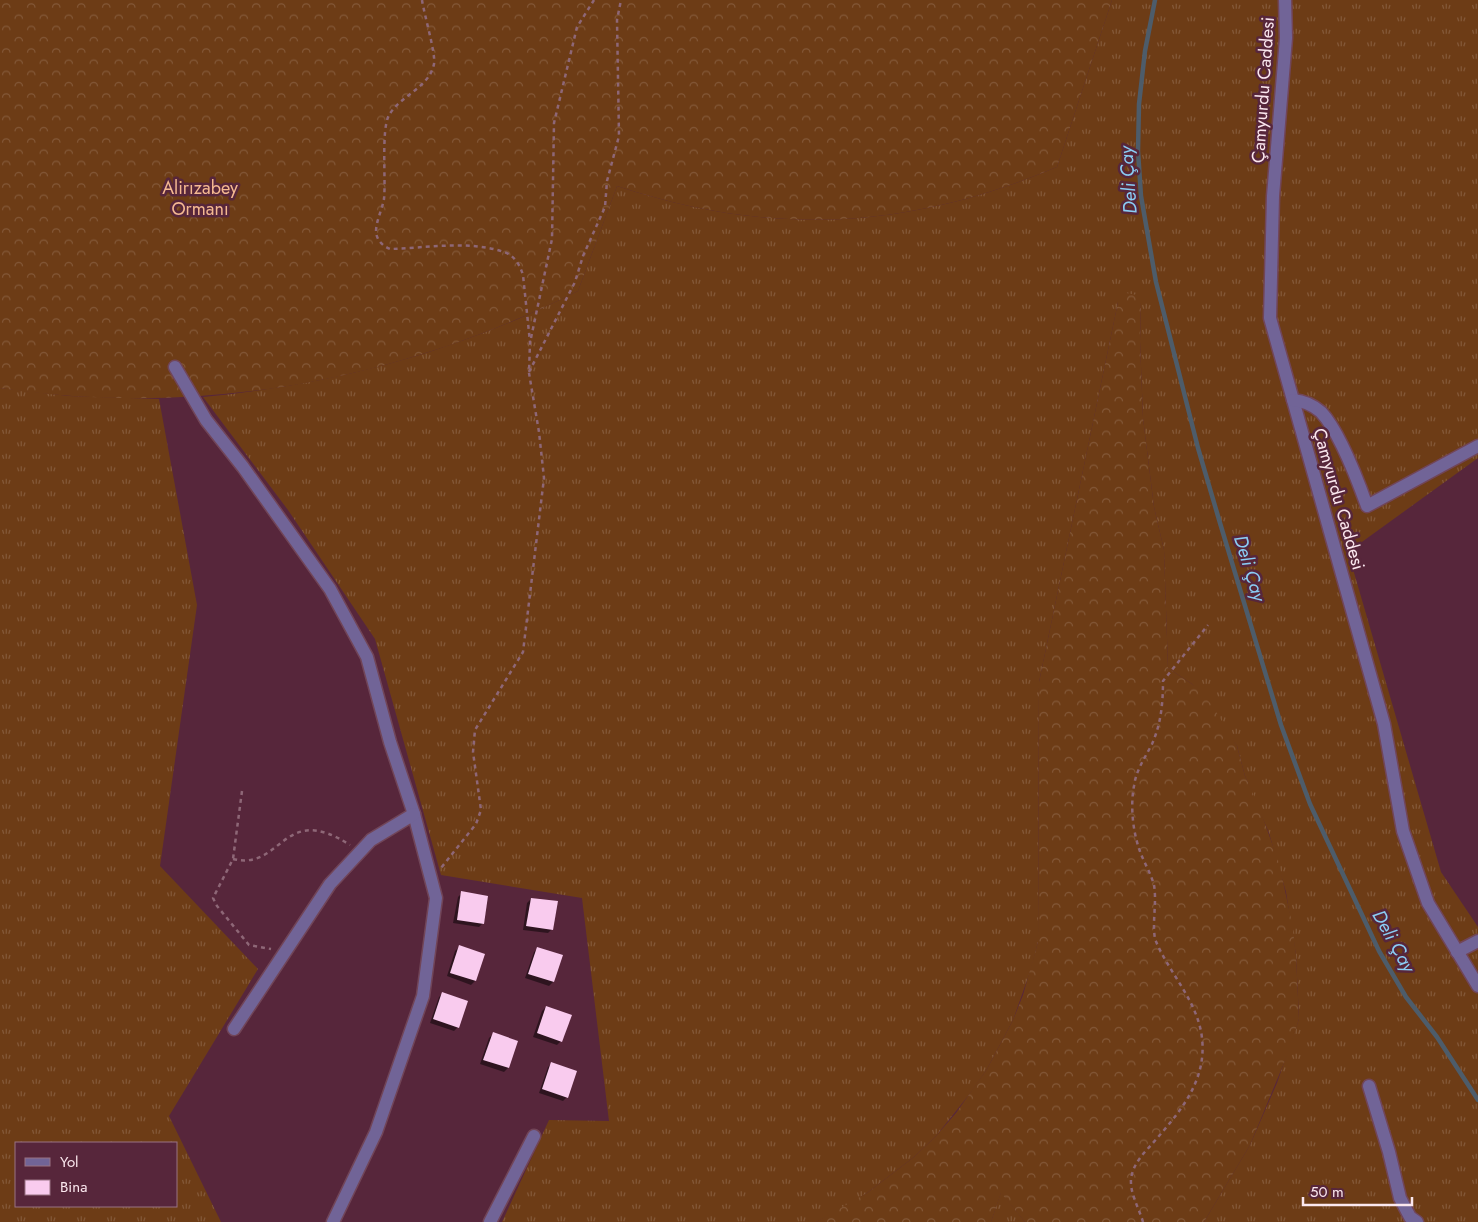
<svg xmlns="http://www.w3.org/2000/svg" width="1478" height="1222" font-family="Jost,sans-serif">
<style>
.grass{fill:url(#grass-tufts);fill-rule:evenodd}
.forest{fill:url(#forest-crowns)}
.shadow{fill:#0007}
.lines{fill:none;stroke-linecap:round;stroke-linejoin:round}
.stream{stroke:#4d5c6a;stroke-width:4.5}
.building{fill:#f9cbee}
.minor-casing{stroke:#714558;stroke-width:15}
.path{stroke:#8e6777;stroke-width:2.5;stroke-dasharray:4 4;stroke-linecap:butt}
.minor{stroke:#716497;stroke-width:12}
.labels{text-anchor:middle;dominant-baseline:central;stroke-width:5;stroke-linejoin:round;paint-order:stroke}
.street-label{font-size:18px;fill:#fbe7ee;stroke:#57263b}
.park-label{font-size:18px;fill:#f5b991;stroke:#57263b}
.water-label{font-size:19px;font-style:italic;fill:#8acdf4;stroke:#57263b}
</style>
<defs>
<pattern id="grass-tufts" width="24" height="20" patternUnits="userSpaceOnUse" patternTransform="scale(1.25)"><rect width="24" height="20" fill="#6d3c16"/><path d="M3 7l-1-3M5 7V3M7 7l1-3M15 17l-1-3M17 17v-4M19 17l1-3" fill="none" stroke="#835838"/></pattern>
<pattern id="forest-crowns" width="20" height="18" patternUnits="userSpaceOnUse" patternTransform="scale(1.25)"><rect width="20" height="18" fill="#6d3c16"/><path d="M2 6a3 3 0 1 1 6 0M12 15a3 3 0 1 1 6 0" fill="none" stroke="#835838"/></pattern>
</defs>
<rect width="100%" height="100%" fill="#57263b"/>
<g class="grass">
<path d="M1112,0h366v458l-130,94 93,320 37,55v295h-274l46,-77 27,-62 22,-64 -3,-64 -10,-63 -17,-59 -24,-57 -8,-30 -45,-62 -24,-16 -4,-118 -10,-43 -11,-89 -3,-77 1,-39h-23l-79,380 -1,260 -7,27 -18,51 -26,49 -15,22 -36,45 -22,21 -47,36 -25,16 -26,13h-314l47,-102 60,1 -27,-223 -141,-23 -66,-236 -87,-129 -85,-113c134,-13 254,-45 375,-106l39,-105c154,51 291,44 440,-19z"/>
<path d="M0,388l69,8 90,3 38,206 -37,261 98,103 -89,147 52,106h-221zM16,1143h160v63h-160z"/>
<path d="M1001,1192l24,30h-34z"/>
</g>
<g class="forest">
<path d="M0,0h1112l-55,167c-149,63 -286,70 -440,19l-39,105c-179,90 -379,127 -578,97z"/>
<path d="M1126,293l11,2 4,7 -1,39 3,77 11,89 10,43 4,118 24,16 20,21 25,41 8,30 13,28 21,59 13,60 4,32 3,64 -10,32 -39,94 -46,77h-179l-24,-29 -10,29h-175l51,-29 47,-36 22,-21 20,-23 31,-44 26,-49 10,-25 15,-53 1,-260 79,-380z"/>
</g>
<g class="shadow">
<path d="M462,893l21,30 -4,4 -26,-4 5,-26z"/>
<path d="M531,899l21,30 -4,4 -25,-3 4,-27z"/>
<path d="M459,947l16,34 -4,4 -24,-9 8,-25z"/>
<path d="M538,948l24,8 -9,26 -4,4 -24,-8 9,-26z"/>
<path d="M443,993l15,34 -4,4 -24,-8 9,-26z"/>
<path d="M546,1007l15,34 -4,4 -24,-8 9,-26z"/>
<path d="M493,1034l15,34 -4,4 -24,-8 9,-26z"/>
<path d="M552,1063l15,34 -4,4 -24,-8 9,-26z"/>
</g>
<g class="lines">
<path class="stream" d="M1155,0l-10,51 -6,53 -1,47 3,45 15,86 42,166 22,75 61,202 29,79 69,147 27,46 31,40 41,63"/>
</g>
<g class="building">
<path d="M461,891l27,5 -4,28 -27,-4z"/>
<path d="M531,898l27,3 -5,29 -27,-4z"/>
<path d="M459,945l26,9 -9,27 -26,-8z"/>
<path d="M537,947l26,8 -9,27 -26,-8z"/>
<path d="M442,992l26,9 -9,27 -26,-9z"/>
<path d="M546,1006l26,9 -10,27 -25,-9z"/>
<path d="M493,1032l25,9 -9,27 -26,-8z"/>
<path d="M551,1062l26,9 -9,27 -26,-9z"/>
</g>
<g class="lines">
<g class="minor-casing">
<g id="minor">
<path d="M1285,0l1,38 -13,158 -3,122 114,406 19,107 25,72 50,83"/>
<path d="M175,367l31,53 37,47 87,122 37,68 23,85 24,72 22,84 -13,98 -47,136 -43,90"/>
<path d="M1293,400c11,1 20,5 28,12 18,19 37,69 46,94l111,-60"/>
<path d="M1457,952l21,-11"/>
<path d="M234,1029l96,-145 41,-44 43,-26"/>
<path d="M1369,1086l20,66 11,46 10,19 7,5"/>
<path d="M490,1222l44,-86"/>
</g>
</g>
<g class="path">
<path d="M422,0c2,14 14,54 12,64 -5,24 -33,31 -45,51 -8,15 -3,64 -5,84 -2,11 -8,22 -8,33 1,9 7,14 14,17 36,-1 79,-9 114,3 10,3 16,13 19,23l7,67 -1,31 10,59 5,46 -21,174 -48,78 -2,22 8,58 -5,14 -35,44"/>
<path d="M531,338l21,-99 2,-116 23,-96 17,-27"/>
<path d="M529,372l46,-90 8,-26 22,-49 2,-26 12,-45 -2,-116 4,-20"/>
<path d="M242,791l-9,68 -20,39 4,8 32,39 22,4"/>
<path d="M233,859c50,12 49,-58 117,-14"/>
<path d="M1143,1222c-4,-14 -13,-28 -12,-43 2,-15 12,-25 21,-35 27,-31 55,-62 50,-106 -4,-37 -34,-66 -47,-99 -3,-18 2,-36 -1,-54 -3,-11 -9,-21 -13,-31 -8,-20 -11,-47 -7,-68 2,-16 11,-28 18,-42 9,-20 11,-41 11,-63l45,-56"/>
</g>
<use href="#minor" class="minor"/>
</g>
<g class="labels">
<g class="street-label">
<text transform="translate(1263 90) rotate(-86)">Çamyurdu Caddesi</text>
<text transform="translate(1339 499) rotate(74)">Çamyurdu Caddesi</text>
</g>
<g class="park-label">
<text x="200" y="188">Alirızabey<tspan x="200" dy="21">Ormanı</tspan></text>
</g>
<g class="water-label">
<text transform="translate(1128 180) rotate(-94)">Deli Çay</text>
<text transform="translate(1250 568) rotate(73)">Deli Çay</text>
<text transform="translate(1394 941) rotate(61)">Deli Çay</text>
</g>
</g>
<rect x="15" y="1142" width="162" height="65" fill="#57263b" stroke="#997383"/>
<rect x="25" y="1158" width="25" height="8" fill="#716497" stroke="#997383"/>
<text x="60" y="1167" font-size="15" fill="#fbe7ee">Yol</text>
<rect x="25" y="1180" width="25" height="15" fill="#f9cbee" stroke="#997383"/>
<text x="60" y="1192" font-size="15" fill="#fbe7ee">Bina</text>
<path d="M1303 1197v8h109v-8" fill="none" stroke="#fbe7ee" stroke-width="2.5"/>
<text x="1310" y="1197" font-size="15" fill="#fbe7ee" stroke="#57263b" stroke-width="4" paint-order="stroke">50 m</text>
</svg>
